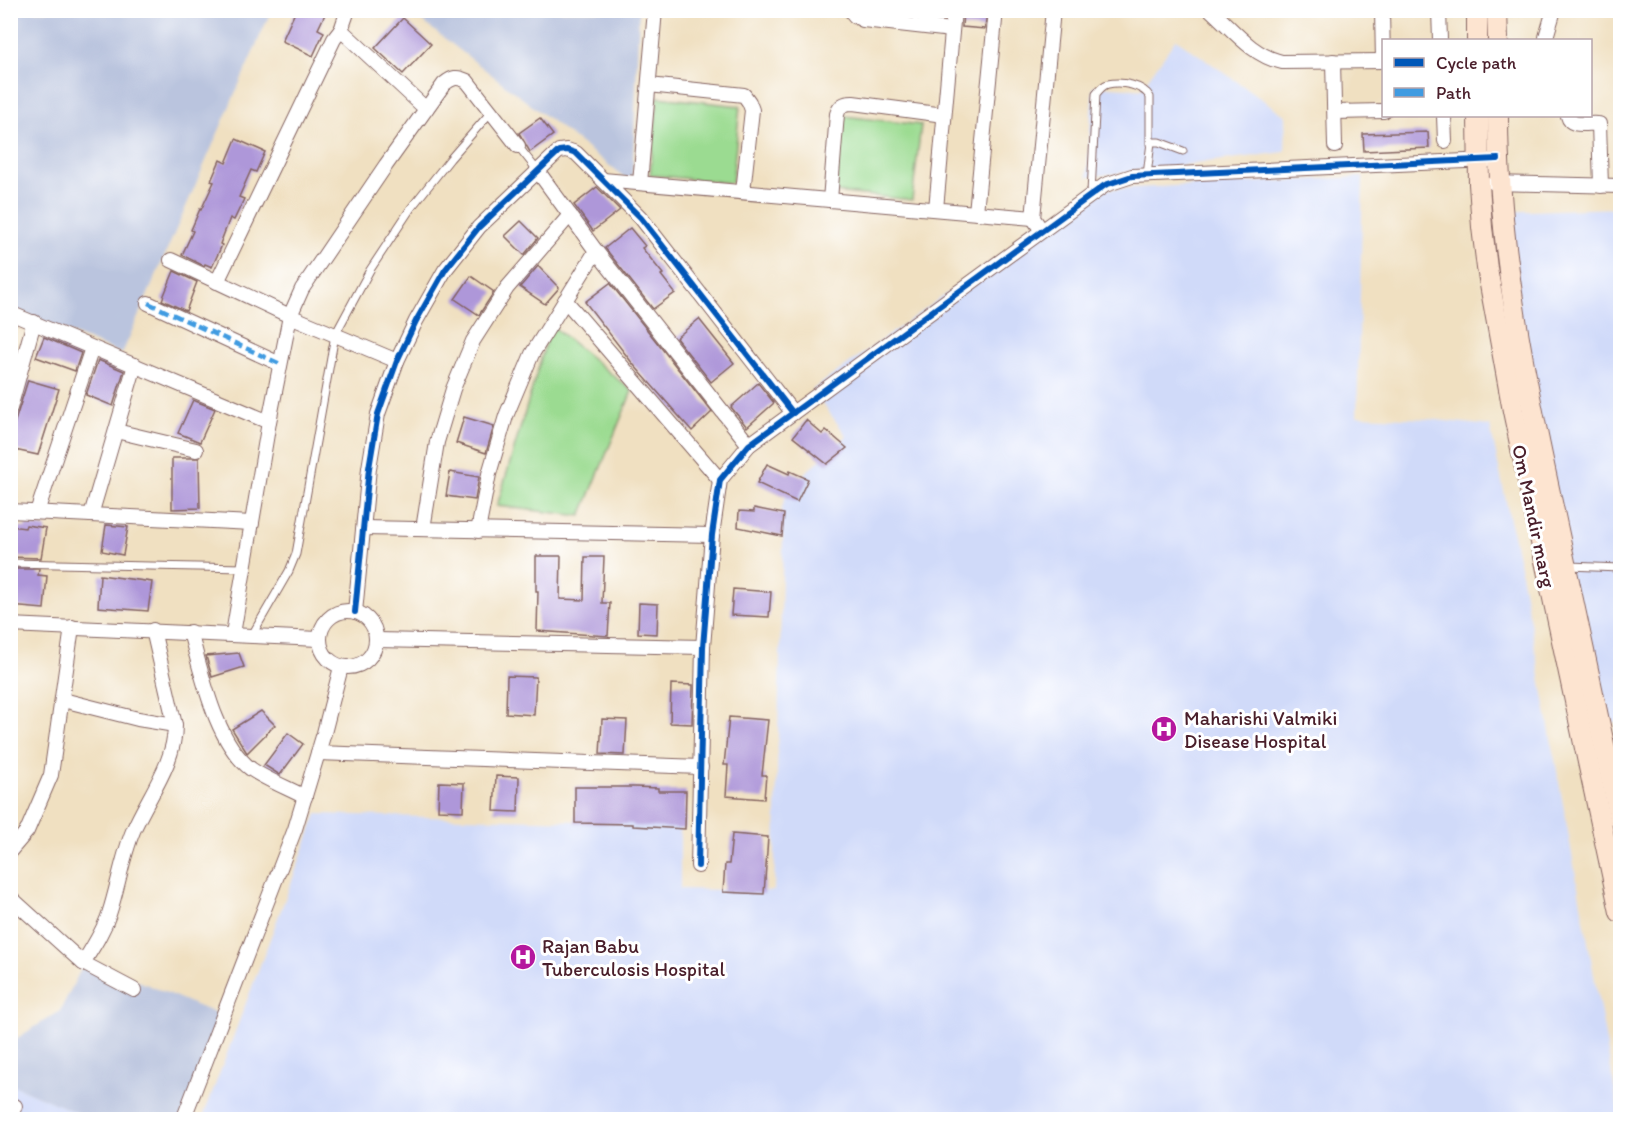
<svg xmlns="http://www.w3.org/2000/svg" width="1631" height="1130" font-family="Itim,sans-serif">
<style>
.built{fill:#d0daf9}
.industrial{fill:#bac4de}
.green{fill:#9bdb91;stroke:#727d5e;stroke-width:1.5}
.building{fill:#ae97d9}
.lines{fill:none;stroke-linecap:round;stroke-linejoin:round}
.lane-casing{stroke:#846360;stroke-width:9}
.street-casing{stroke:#846360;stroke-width:16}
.secondary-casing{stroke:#846360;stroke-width:22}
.lane{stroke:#fff;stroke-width:7}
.street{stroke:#fff;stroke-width:14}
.secondary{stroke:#fde4d0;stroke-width:20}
.quiet{stroke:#409be1;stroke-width:4.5;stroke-dasharray:9 4.5;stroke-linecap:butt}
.cycleway-casing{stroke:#fff;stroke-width:10}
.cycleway{stroke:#0057b8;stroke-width:6}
.labels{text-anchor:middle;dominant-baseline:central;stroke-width:6;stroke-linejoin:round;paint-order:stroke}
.street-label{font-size:20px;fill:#4a1f2b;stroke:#fff}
.poi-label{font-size:20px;fill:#4a1f2b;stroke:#fff;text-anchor:start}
</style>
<rect width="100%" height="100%" fill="#fff"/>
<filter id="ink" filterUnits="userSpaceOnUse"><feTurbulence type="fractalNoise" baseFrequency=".0167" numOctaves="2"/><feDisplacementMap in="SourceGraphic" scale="12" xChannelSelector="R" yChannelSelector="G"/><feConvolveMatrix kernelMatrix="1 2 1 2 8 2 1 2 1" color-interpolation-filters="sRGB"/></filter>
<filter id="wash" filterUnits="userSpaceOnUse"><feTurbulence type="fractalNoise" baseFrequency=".008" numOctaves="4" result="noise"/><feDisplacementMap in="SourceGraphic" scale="24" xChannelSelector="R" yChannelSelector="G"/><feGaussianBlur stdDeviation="1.35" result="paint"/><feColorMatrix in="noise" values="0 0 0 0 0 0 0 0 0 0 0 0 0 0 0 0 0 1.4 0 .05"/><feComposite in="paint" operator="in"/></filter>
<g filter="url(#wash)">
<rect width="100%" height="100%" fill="#f0e0c1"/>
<g class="built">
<path d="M1176,39l110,77 -1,36 -198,25 6,-91 48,3z"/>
<path d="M1363,177l-6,239 71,3 62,7 30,141 100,552 -1418,1 115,-306 363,10v65l94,2 9,-353 -2,-27 4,-13 10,-16 52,-46 -35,-46 279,-200z"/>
<path d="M1620,208v515l-37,-5 -86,-506z"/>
<path d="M11,1084l80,35h-80z"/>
</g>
<g class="industrial">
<path d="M10,11h261l-149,343 -111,-45z"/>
<path d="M409,11h230l-7,172z"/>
<path d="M86,959l138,58 -41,102h-92l-80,-35v-42l49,-31z"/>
</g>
<g class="green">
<path d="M658,97l82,9 -8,77 -82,-8z"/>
<path d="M844,116l77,9 -9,75 -77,-8z"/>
<path d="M551,325l81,66 -51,125 -84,-10z"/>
</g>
<g id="blocks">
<g class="building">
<path d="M296,10h31l-9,19 6,3 -11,24 -31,-15z"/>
<path d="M963,10h24l-2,19 -23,-2z"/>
<path d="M403,18l28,26 -28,30 -28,-26z"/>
<path d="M540,118l13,17 -23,17 -11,-19z"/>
<path d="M1428,132l1,16 -65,3 -1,-17z"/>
<path d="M236,139l29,13 -9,20 -5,-2 -12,27 5,2 -10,21 -4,-2 -10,26 2,1 -10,22 -7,-3 -1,2 -22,-11 11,-24 -2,-1 9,-21 1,1 13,-28 -3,-1 9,-21 6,3z"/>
<path d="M597,187l23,23 -27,21 -19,-26z"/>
<path d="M521,221l17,17 -14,17 -19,-19z"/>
<path d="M630,228l15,18 -3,2 21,26 -2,1 14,18 -22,16 -48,-61z"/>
<path d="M538,266l21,22 -14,16 -25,-17z"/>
<path d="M174,271l23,11 -11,29 -24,-11z"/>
<path d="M471,276l23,16 -15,23 -24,-16z"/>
<path d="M610,283l102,129 -20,19 -59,-67 -48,-62z"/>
<path d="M699,319l35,44 -23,19 -35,-44z"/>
<path d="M44,337l37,16 -6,18 -39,-14z"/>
<path d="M98,360l26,11 -11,35 -27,-11z"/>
<path d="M28,380l31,9 -21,66 -28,-6 1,-15z"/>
<path d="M758,383l16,20 -27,24 -16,-20z"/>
<path d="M193,400l22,9 -15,33 -22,-9z"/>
<path d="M464,417l30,9 -8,27 -30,-10z"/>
<path d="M806,420l16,14 4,-4 21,18 -20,16 -34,-27z"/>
<path d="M172,458h27l1,50 -28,1z"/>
<path d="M767,464l22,10 1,-3 18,8 -11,23 -40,-19z"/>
<path d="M450,472l29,5 -4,23 -29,-4z"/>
<path d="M754,508l30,6 -2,22 -44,-9 1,-16 15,1z"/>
<path d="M26,525l20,3 -5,30 -31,-1v-31l15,2z"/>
<path d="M106,525l22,2 -5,28 -21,-4z"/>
<path d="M536,556h25l-1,43 24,1 1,-43h19l-2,46h8l-2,33 -71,-5 1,-40h-2z"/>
<path d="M10,569h29l-1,6 9,1 -3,33 -34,-3z"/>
<path d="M100,575l52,7 -4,29 -50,-4z"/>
<path d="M733,589l38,3 -2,25 -38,-2z"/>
<path d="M639,603l19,1 -1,30 -19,-1z"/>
<path d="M239,653l5,14 -32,10 -6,-21z"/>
<path d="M507,676l29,1 -2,38 -28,-2z"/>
<path d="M671,684l22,1 -1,39 -22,-1z"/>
<path d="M261,711l14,14 -28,28 -15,-24z"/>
<path d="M729,717l39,3 -6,55h4l-2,24 -38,-3 2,-31h-4z"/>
<path d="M602,719l25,1 -2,35 -25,-1z"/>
<path d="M288,733l15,11 -23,31 -16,-10z"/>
<path d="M496,776l23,1 -1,35 -24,-1z"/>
<path d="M439,782l25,1 -1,28 -25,-1z"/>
<path d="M575,787h60l23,1v3h28l-1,38 -52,-3v-2l-58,-1z"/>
<path d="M732,834l36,3 -4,57 -41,-2 2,-28h4z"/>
</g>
</g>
</g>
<g filter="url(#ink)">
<use href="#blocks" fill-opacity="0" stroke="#846360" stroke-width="1.5"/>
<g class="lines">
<g class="lane-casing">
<g id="lane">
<path d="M518,146l19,24"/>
<path d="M1147,175l4,-33h8l24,9"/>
<path d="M1091,193l5,-99c3,-4 7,-9 12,-10 13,-3 35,1 42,13v47"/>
<path d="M10,563l234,5"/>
<path d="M1569,566l51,2"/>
<path d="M252,635l37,-64 7,-17 39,-219 35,-65 41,-62 39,-49 41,-47"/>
</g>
</g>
<g class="street-casing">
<g id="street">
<path d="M850,10l5,6 8,4 89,10"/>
<path d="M1211,10c22,20 42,46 71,52l102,-1"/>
<path d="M1382,10l1,51"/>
<path d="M1439,10l1,30"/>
<path d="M341,30l7,-20"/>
<path d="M1546,37l8,-27"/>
<path d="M1333,61l2,85"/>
<path d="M649,85l95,10 5,7 3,8 -9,82"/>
<path d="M1335,112l49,-1"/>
<path d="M1444,116l1,25"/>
<path d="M1568,116c3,13 21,6 31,8l2,62"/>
<path d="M537,170l59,81"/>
<path d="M603,180l430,38"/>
<path d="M640,183l15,-173"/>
<path d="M1494,183l126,3"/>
<path d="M830,200l7,-86c3,-9 7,-11 16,-11l91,12"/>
<path d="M936,209l18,-199"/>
<path d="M976,212l20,-202"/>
<path d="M1038,225l-5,-7 20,-208"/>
<path d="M171,260l119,56 107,45"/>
<path d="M217,282l117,-243 7,-9 85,79"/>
<path d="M565,300l155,180"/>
<path d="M148,303l132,61"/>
<path d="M10,313l259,109"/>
<path d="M10,408l24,-86"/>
<path d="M116,431l80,19"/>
<path d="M10,511l242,12"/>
<path d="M37,512l55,-164"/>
<path d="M91,515l44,-150"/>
<path d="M364,528l348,7"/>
<path d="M423,529l14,-87 16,-53 20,-48 34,-53 63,-73"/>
<path d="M478,531l11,-57 17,-58 26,-62 64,-103 153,194"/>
<circle cx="348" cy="639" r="28"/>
<path d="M355,612l14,-144 9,-54 19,-53 19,-40 29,-51 34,-43 80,-76 8,-1 9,3 65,65 152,195"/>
<path d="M10,625l309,14"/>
<path d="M190,632c12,41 25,110 61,137 16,11 37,19 54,28"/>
<path d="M233,634l36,-212 21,-106 12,-27 84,-124 58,-81c9,-7 13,-8 23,-3l51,65"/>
<path d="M377,640l326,7"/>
<path d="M63,700l75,19 37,6"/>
<path d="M318,753l383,14"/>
<path d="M10,851l17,-20 24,-56 21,-148"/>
<path d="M698,866l5,-219 9,-112 8,-55 29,-35 356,-260 27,-9 356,-16"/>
<path d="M10,897l73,66 51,27"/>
<path d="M83,963c10,-16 20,-31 26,-49 9,-27 13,-56 24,-83 15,-35 42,-67 42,-106l-22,-95"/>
<path d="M10,1117l5,-11"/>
<path d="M183,1120l112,-291 29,-96 17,-66"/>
</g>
</g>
<g class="secondary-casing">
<g id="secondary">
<path d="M1477,10v30"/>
<path d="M1497,10l1,30"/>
<path d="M1478,116l1,68 3,43 5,41 26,143 107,501"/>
<path d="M1498,116c0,135 28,268 57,400 22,101 44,202 65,303"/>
</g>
</g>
<use href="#lane" class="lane"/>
<use href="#street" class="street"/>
<use href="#secondary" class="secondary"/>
<path class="quiet" d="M148,303l132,61"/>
<g class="cycleway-casing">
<g id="cycleway">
<path d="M355,612l14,-144 9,-54 19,-53 19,-40 29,-51 34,-43 80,-76 8,-1 9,3 65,65 152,195"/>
<path d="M698,866l5,-219 9,-112 8,-55 29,-35 356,-260 27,-9 366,-17"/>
</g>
</g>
<use href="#cycleway" class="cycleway"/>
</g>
</g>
<defs>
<g id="hospital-disc" transform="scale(1.35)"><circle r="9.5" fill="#b5179e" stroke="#fff"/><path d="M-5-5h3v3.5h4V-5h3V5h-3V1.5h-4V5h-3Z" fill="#fff"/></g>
</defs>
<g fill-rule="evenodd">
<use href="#hospital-disc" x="1164" y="729"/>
<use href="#hospital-disc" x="523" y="957"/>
</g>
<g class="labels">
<g class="street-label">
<text transform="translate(1534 516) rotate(78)">Om Mandir marg</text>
</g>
<g class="poi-label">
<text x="1184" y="718">Maharishi Valmiki<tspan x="1184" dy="23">Disease Hospital</tspan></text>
<text x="542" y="946">Rajan Babu<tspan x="542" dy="23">Tuberculosis Hospital</tspan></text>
</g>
</g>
<rect width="1631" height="1130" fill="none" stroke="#fff" stroke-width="36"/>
<rect x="1382" y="39" width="210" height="78" fill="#ffffff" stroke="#b7a5aa" stroke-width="1.5"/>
<rect x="1394" y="58" width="30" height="9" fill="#0057b8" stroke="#b7a5aa" stroke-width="1.5"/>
<text x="1436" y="69" font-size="18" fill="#4a1f2b">Cycle path</text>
<rect x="1394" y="88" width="30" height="9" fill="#409be1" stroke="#b7a5aa" stroke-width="1.5"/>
<text x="1436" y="99" font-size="18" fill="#4a1f2b">Path</text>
</svg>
